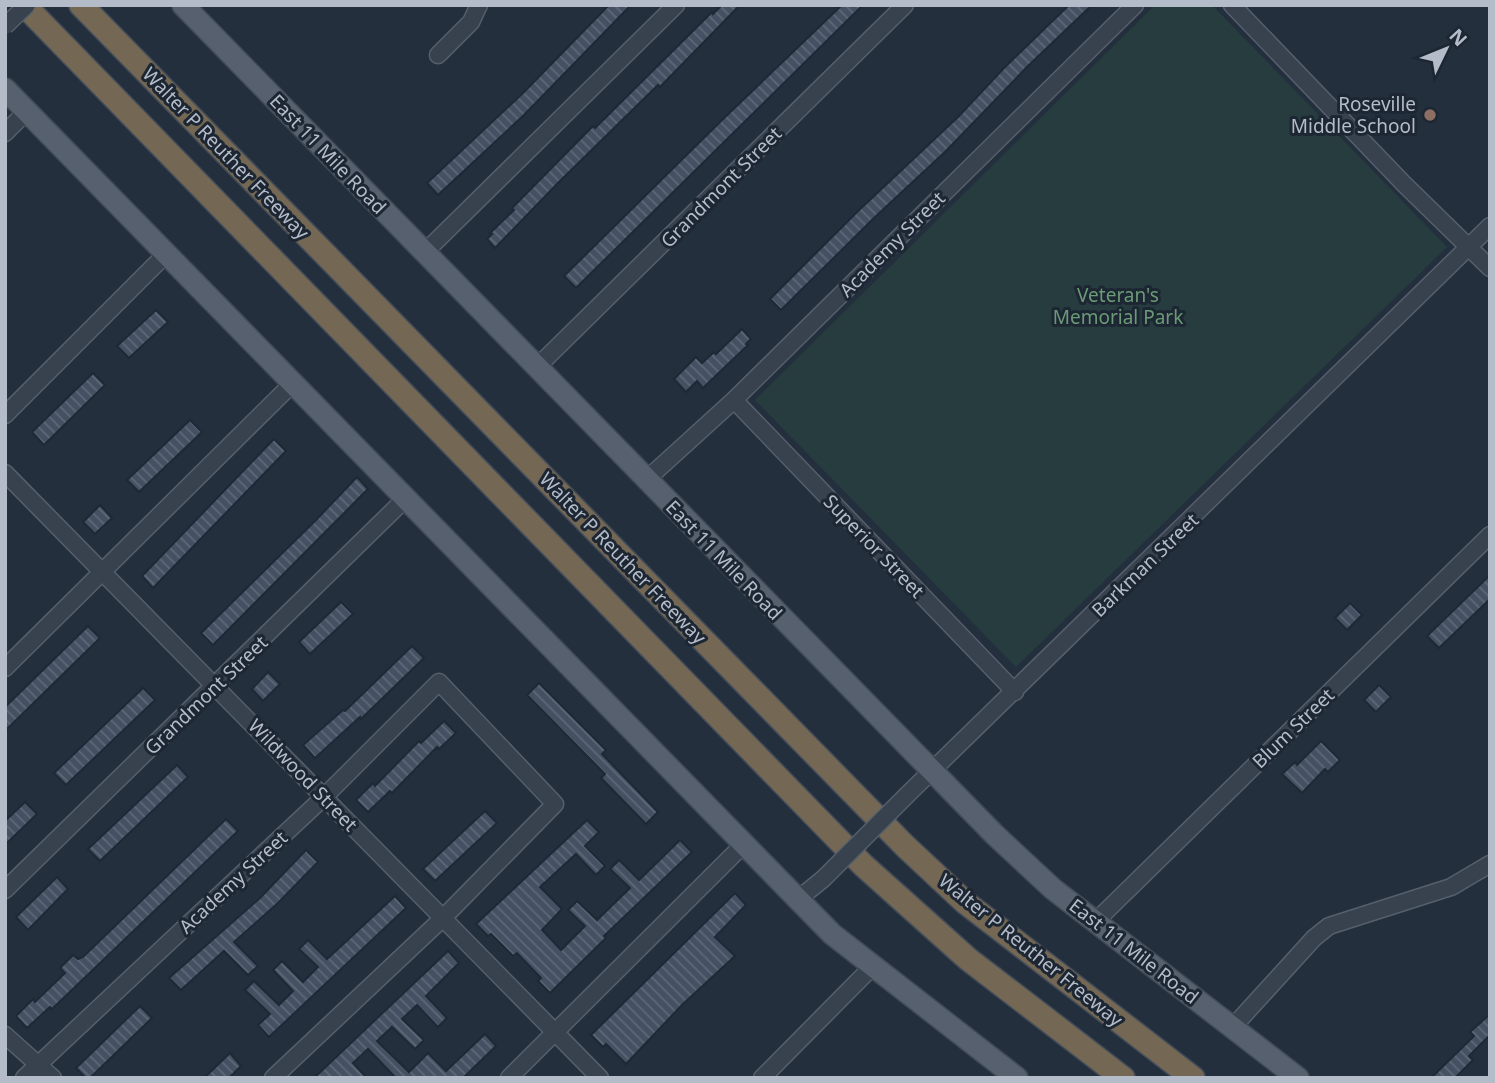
<svg xmlns="http://www.w3.org/2000/svg" width="1495" height="1083" font-family="'Noto Sans',sans-serif">
<style>
.park{fill:#263c3f}
.building{fill:url(#building-back-hatch);stroke:#1f2835;stroke-width:2}
.lines{fill:none;stroke-linecap:round;stroke-linejoin:round}
.minor-casing{stroke:#565f6c;stroke-width:19}
.major-casing{stroke:#414a57;stroke-width:24}
.highway-casing{stroke:#434c59;stroke-width:26}
.minor{stroke:#38414e;stroke-width:16}
.major{stroke:#56606e;stroke-width:21}
.highway{stroke:#746855;stroke-width:23}
.minor-bridge-casing{stroke:#565f6c;stroke-width:19;stroke-linecap:butt}
.minor-bridge{stroke:#38414e;stroke-width:16}
.education-dot{fill:#8d6e63;stroke:#1d2633;stroke-width:2.5}
.labels{text-anchor:middle;dominant-baseline:central;stroke-width:6;stroke-linejoin:round;paint-order:stroke}
.poi-label{font-size:19px;fill:#b4bcc9;stroke:#1d2633;text-anchor:end}
.street-label{font-size:19px;fill:#b4bcc9;stroke:#1d2633}
.park-label{font-size:19px;fill:#6b9a76;stroke:#1d2633}
</style>
<defs>
<pattern id="building-back-hatch" width="6" height="6" patternUnits="userSpaceOnUse" patternTransform="scale(1.75)"><rect width="6" height="6" fill="#455162"/><path d="M-1 5l2 2M0 0l6 6M5-1l2 2" fill="none" stroke="#5d6877"/></pattern>
</defs>
<rect width="100%" height="100%" fill="#242f3e"/>
<path class="park" d="M1155,5h57l235,242 -431,420 -261,-267z"/>
<g class="building">
<path d="M609,5h22l-107,110 -86,80 -11,-12 96,-90z"/>
<path d="M722,5h18l-80,82 -2,-2 -100,98 -63,65 -8,-9 5,-5 -2,-1 24,-23 -2,-2 81,-82 2,2 117,-116 1,2z"/>
<path d="M842,5h21l-287,283 -12,-12 158,-156z"/>
<path d="M1069,5h23l-65,62 -81,84 -72,67 -93,92 -11,-11 87,-87 102,-96 44,-47z"/>
<path d="M156,310l12,12 -39,36 -12,-12z"/>
<path d="M742,329l9,10 -5,5 2,1 -45,43 -6,-7 -11,11 -12,-13 22,-22 6,6 12,-11 2,2z"/>
<path d="M93,373l12,12 -61,60 -12,-13z"/>
<path d="M190,420l12,12 -63,60 -12,-12z"/>
<path d="M274,439l12,12 -133,137 -11,-12z"/>
<path d="M357,477l11,12 -155,156 -12,-12 115,-113z"/>
<path d="M100,505l12,13 -17,16 -12,-12z"/>
<path d="M1490,575v24l-51,49 -12,-12z"/>
<path d="M341,602l12,12 -43,40 -11,-12z"/>
<path d="M1350,603l12,12 -15,15 -12,-12z"/>
<path d="M88,626l12,12 -95,93v-24z"/>
<path d="M412,646l12,12 -63,61 -1,-2 -45,41 -12,-13 40,-35 2,1z"/>
<path d="M268,672l12,12 -17,17 -11,-12z"/>
<path d="M539,683l67,67 -4,4 56,58 -12,12 -45,-46 4,-4 -78,-79z"/>
<path d="M1379,685l12,12 -15,15 -12,-12z"/>
<path d="M143,688l12,12 -89,85 -12,-12z"/>
<path d="M444,721l12,12 -17,16 -2,-2 -45,46 -2,-2 -22,21 -12,-12 17,-17 2,3 44,-45 2,2z"/>
<path d="M1321,741l19,19 -12,12 -3,-3 -23,24 -20,-19 13,-12 2,3z"/>
<path d="M177,765l11,12 -88,84 -12,-12z"/>
<path d="M25,802l12,12 -32,31v-24z"/>
<path d="M485,811l12,12 -62,58 -12,-12z"/>
<path d="M226,819l12,12 -186,178 -2,-2 -23,21 -11,-12 17,-17 2,3 30,-29 -5,-5 13,-13 5,4 5,-2z"/>
<path d="M587,820l12,12 -14,14 20,20 -9,9 -20,-21 -36,33 22,22 -20,21 19,20 24,-24 -17,-16 9,-9 20,19 33,-32 -20,-19 9,-9 20,20 41,-40 12,12 -88,84 2,2 -56,55 -12,-12 3,-3 -24,-25 -4,3 -22,-22 -3,2 -12,-12z"/>
<path d="M306,850l12,12 -40,41 -44,39 24,24 -10,9 -24,-24 -43,39 -12,-12 91,-80z"/>
<path d="M57,877l11,12 -40,41 -12,-13z"/>
<path d="M735,893l11,12 -31,32 20,19 -53,49 -56,59 -20,-20 -3,3 -12,-12z"/>
<path d="M395,896l11,12 -137,129 -11,-12 12,-11 -25,-24 9,-9 25,24 14,-14 -20,-21 9,-9 21,21 15,-15 -19,-18 9,-9 19,19z"/>
<path d="M448,951l11,12 -33,33 21,22 -9,9 -21,-22 -15,14 22,21 -9,9 -23,-22 -15,14 32,31 19,-19 18,18 39,-37 11,12 -33,32h-67l-28,-29 -15,14 14,15h-53z"/>
<path d="M140,1006l12,12 -62,60h-4l-10,-10z"/>
<path d="M1490,1014v21l-21,21 4,4 -18,18h-24l43,-42 -4,-4z"/>
<path d="M230,1053l11,13 -12,12h-25z"/>
</g>
<g class="lines">
<g class="minor-casing">
<g id="minor">
<path d="M1232,5l172,179 86,84"/>
<path d="M438,55l33,-33 8,-17"/>
<path d="M5,133l22,-22"/>
<path d="M424,253l252,-248"/>
<path d="M537,367l368,-362"/>
<path d="M734,400l281,292"/>
<path d="M5,415l161,-161"/>
<path d="M5,473l595,605"/>
<path d="M646,480l88,-80 401,-395"/>
<path d="M5,668l288,-285"/>
<path d="M907,795l583,-569"/>
<path d="M5,890l400,-391"/>
<path d="M797,900l26,-21"/>
<path d="M1095,922l395,-387"/>
<path d="M1232,1028l82,-90 15,-12 122,-39 39,-23"/>
<path d="M5,1035l48,43"/>
<path d="M24,1078l300,-281 115,-115 116,122 -112,114 -170,160"/>
<path d="M509,1078l235,-234"/>
<path d="M762,1078l111,-112"/>
</g>
</g>
<g class="major-casing">
<g id="major">
<path d="M183,5l812,830 58,54 245,189"/>
<path d="M5,89l827,845 185,144"/>
</g>
</g>
<g class="highway-casing">
<g id="highway">
<path d="M24,5l839,860 105,94 155,119"/>
<path d="M81,5l824,841 61,57 227,175"/>
</g>
</g>
<use href="#minor" class="minor"/>
<use href="#major" class="major"/>
<use href="#highway" class="highway"/>
<g class="minor-bridge-casing">
<g id="minor-bridge">
<path d="M5,26l22,-21"/>
<path d="M823,879l84,-84"/>
</g>
</g>
<use href="#minor-bridge" class="minor-bridge"/>
</g>
<circle class="education-dot" cx="1430" cy="115" r="7"/>
<g class="labels">
<g class="poi-label">
<text x="1416" y="104">Roseville<tspan x="1416" dy="22">Middle School</tspan></text>
</g>
<g class="street-label">
<text transform="translate(226 153) rotate(46)">Walter P Reuther Freeway</text>
<text transform="translate(328 154) rotate(46)">East 11 Mile Road</text>
<text transform="translate(721 187) rotate(-45)">Grandmont Street</text>
<text transform="translate(892 244) rotate(-45)">Academy Street</text>
<text transform="translate(874 546) rotate(46)">Superior Street</text>
<text transform="translate(623 558) rotate(46)">Walter P Reuther Freeway</text>
<text transform="translate(724 560) rotate(46)">East 11 Mile Road</text>
<text transform="translate(1145 565) rotate(-44)">Barkman Street</text>
<text transform="translate(206 695) rotate(-44)">Grandmont Street</text>
<text transform="translate(1293 728) rotate(-44)">Blum Street</text>
<text transform="translate(303 775) rotate(46)">Wildwood Street</text>
<text transform="translate(233 882) rotate(-43)">Academy Street</text>
<text transform="translate(1031 950) rotate(39)">Walter P Reuther Freeway</text>
<text transform="translate(1134 951) rotate(38)">East 11 Mile Road</text>
</g>
<g class="park-label">
<text x="1118" y="295">Veteran's<tspan x="1118" dy="22">Memorial Park</tspan></text>
</g>
</g>
<rect width="1495" height="1083" fill="none" stroke="#b4bcc9" stroke-width="14"/>
<g transform="translate(1446 49) rotate(47)" stroke="#1d2633" stroke-width="5" paint-order="stroke">
<path d="M0-5L12 26L0 18L-12 26Z" fill="#b4bcc9"/>
<text y="-10" font-size="19" font-weight="bold" text-anchor="middle" fill="#b4bcc9">N</text>
</g>
</svg>
